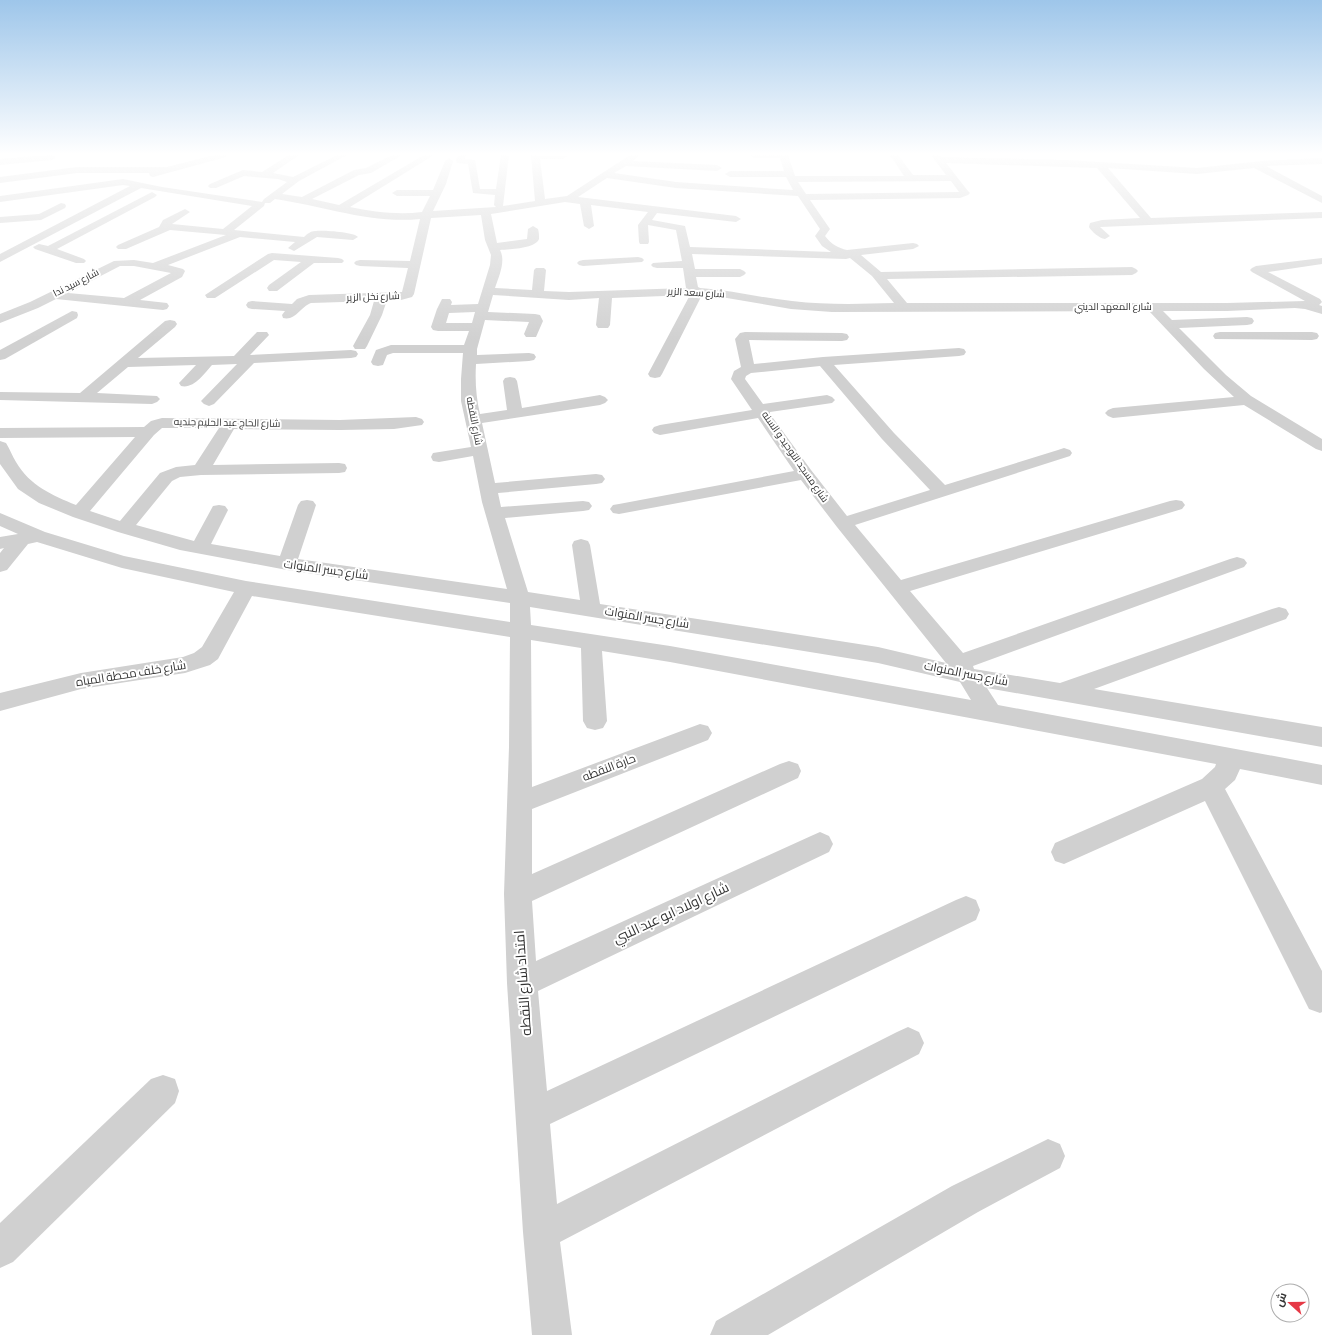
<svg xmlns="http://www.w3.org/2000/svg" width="1322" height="1335" font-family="'Sofia Sans Condensed',Cairo,sans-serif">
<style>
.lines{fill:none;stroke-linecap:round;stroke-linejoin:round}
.minor{fill:#d0d0d0;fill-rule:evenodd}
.labels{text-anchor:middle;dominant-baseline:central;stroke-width:4;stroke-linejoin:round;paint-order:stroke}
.far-street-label{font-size:10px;fill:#333;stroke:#fff}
.street-label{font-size:12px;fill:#333;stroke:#fff}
.near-street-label{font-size:14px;fill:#333;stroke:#fff}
</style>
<rect width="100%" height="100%" fill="#fff"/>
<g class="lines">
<g class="minor">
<path d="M47,155h7l2,2 -4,3 -52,5v-6z"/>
<path d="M214,155h13l-1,2 -73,20 -3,-1 -1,-3h-72l-77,10v-6l77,-10h90z"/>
<path d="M289,155h10l-26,18 20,4 44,-22h10l-48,26 -17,13 20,3 52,-27 12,-2 26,-13h10l-31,18 -12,2 -47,24 27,6 85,-50h10l-84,52c23,5 49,8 72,5l8,-16h-33l-5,-3 5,-3h36l12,-29 4,-3 4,3 -7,23 -13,27 63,-4 -2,-2 1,-10 -22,-2 -5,-29 -11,-1 -1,-2 2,-6h8l-1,4 10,1 5,29h16l5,-34h8l-6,51 32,-5 -4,-46 36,1 -4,3h-23l5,40 22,-3 63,-41h10l-7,6 84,4 5,3 -5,3 -91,-5 -12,7 62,9 117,8 -7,-13h-56l-5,-3 5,-3h54l-4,-13h-26l-4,-3h38l7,21h109l-14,-21h8l15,20h33l-15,-20h8l2,2 126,3 130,8 65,-7 60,-3v6l-56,2 56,30v7l-68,-35 -57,6 -89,-6 43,50 171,-6v6l-222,9 10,9 -5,3c-6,-1 -13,-7 -16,-12l1,-4 12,-3 38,-2 -43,-50 -151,-5 22,28 2,2 -2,2 -8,3 -150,2 20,29 -5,7c6,8 13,12 22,14l66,-7 4,1 2,2 -6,3 -52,6 20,17 251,-5 4,2 2,2 -2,2 -4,2 -245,4 20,24h320l78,-2 -53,-29 -2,-2 2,-2 4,-2 66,-8v6l-54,8 52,27 2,3 -3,3 3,1v8l-17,-5 -10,-1 -68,3h-64l9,9 75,-3 5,1 2,3 -2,3 -5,1 -68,3 47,47 25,21 71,43v12l-6,-2 -72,-44 -131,13 -5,-2 -3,-3 3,-3 5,-2 121,-11 -30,-28 -55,-58 -317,1 -41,-3 -70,-12 -19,-2 -40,79 -2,3 -5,1 -5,-1 -2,-3 42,-79 -78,3 -2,27 -2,3h-10l-2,-3 3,-27 -30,2 -76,-5 -5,17 47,2 5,1 3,6 -7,16h-10l-2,-3 5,-12 -44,-2 -8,29v6l52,-2 5,1 2,3 -2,3 -5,1 -53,3c-1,17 0,33 4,50l27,-4 -4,-29 2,-3 5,-1 5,1 2,3 5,27 78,-13 5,2 3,3 -3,3 -5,2 -118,18 13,60 101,-9 6,1 3,4 -3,4 -6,1 -98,9 3,14 82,-6 6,1 3,4 -3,4 -6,1 -78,7 23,74 52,8 -8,-55 2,-4 7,-2 7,2 2,4 10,59 278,43 68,16 -109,-136 -36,-47 -182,34 -6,-1 -3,-4 3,-4 6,-1 175,-33 -36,-53 -98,17 -6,-2 -2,-3 2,-3 6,-2 92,-15 -21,-31 3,-8 7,-4 -6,-28 5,-6 5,-1 97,1 5,1 2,3 -2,3 -5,1 -93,-1 5,24 69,-7 136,-9 5,1 2,3 -2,3 -5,1 -125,9 60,68 51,52 113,-35 6,-2 6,2 2,3 -2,3 -215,69 46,55 269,-79 6,-1 6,1 3,4 -3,4 -272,82 53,62 267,-94 7,-2 7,2 3,4 -3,4 -271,99 1,3 86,14 212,-74 7,-2 7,2 3,5 -3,5 -192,70 228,38v20l-335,-59 11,17 324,60v20l-82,-16 -5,11 -10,9 97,182v41l-2,1 -11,-4 -104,-208 -141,63 -9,-3 -4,-9 4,-9 147,-64 13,-12 1,-3 -546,-102 -68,-11 5,70 -4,7 -8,2 -8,-2 -4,-7 -2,-73 -50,-8 1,147 168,-63 8,2 4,7 -4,7 -176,69v65l248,-110 9,-3 9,3 3,7 -3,7 -266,123 4,60 275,-125 9,-4 9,4 4,8 -4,8 -291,139 9,100 409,-191 10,-4 10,4 4,10 -4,10 -426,204 7,80 340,-172 11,-5 11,5 5,11 -5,11 -359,188 12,93h-40l-9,-103 -16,-249 -3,-89 5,-147 1,-110 -258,-41 -34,63 -8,6 -25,8 -104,16 -81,22v-18l81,-20 102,-16 11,-4 8,-6 32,-55 -112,-24 -85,-26 -9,2 -21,26 -7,2v-19l4,-5 -4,1v-12l18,-3 -18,-8v-13l45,19 79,24 122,25 264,41v-19l-223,-33 -107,-20 -62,-18 -45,-15 -34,-14 -21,-14 -18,-25v-23l6,2c4,6 6,13 10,19 14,24 36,33 60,43l59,-68 -135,1v-10l144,-1 7,-6 11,-3 178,2 76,-3 6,2 2,3 -2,3 -28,4 -54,1 -106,-1 -21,36 126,-2 6,1 2,4 -2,4 -6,1 -138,2 -21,2 -8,4 -36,44 58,16 19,-35 6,-1 6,1 3,4 -17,34 69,12 18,-51 3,-4 6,-1 6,1 3,4 -18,54 209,30 -25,-87 -9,-46 -34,6 -6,-1 -2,-4 2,-4 38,-6 -10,-46v-22l2,-26h-70l-6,2 -4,10 -5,1 -5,-1 -2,-3 5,-12 15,-5h73l5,-14h-31l-5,-1 -2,-3 6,-18 5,-10h8l2,3 -1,3 27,-1 12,-39 1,-10 -6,-15 -4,-25 -50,3 -17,76 -2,3 -11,3h-14l-5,15 -15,31 -2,3h-10l-2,-3 17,-31 4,-14 -63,2c-11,4 -15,18 -28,15l-1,-3 3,-4 -33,-2 -4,-1 -2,-3 2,-3 4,-1 40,3 5,-5 12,-4 93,-3 6,-24 -48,-2 -4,-1 -2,-2 2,-2 4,-1 50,1 10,-42c-49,5 -97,-13 -145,-20l-5,4h-5l-1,3 -30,24 70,7c3,-3 7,-6 11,-6 8,-1 39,1 43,6l-5,3 -36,-3 -23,14 -6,-3 7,-6 -55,-5 -72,28 15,4 2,2 -3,6 -42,23 27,3 2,3 -2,3 -4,1 -107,-11 -18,9 -38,15v-9l30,-12 84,-41 20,-1 19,3 73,-28 -56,-5 -44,19h-8l-2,-2 2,-2 41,-18 4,-7 22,-11 5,3 -18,12 51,5 29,-23 -111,-18 -141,74v-8l130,-68 -7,-1 -123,17v-6l123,-17 39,8 100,15 2,-3 23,-17 -9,-3 -34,-3 -28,12h-6l-2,-2 2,-2 33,-14 19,2zM607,178l69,10 122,8 22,33 -5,7 7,10 9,6 -141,-5 -5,-21 -33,-6 5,-7 79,9 5,-3 -5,-3 -158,-19zM951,181l8,11 -153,2 -8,-12zM565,202l15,2 4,22 5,3 5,-3 -3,-21 57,7 -10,13 1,17 1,2h8l1,-2 -1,-17 28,5 6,31 -29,2 -2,2 2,2 4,1h26l3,20 -117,4 -25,-1 2,-21 -2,-2h-8l-2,2 -2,20 -37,-2c4,-12 11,-27 5,-38 9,-1 35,-1 39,-11 0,-3 0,-7 -1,-10l-5,-3 -5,3 -1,10 -30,4 -6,-29zM692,254l154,5 4,-1 22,18 22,27c-34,1 -68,2 -102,-2 -31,-3 -61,-11 -92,-13l-2,-1 -2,-10h44l4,-2 2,-2 -2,-2 -4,-2h-45zM120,266h14l37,7 -47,25 -56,-5zM475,312l-3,11h-26l3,-10zM820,366l62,73 48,51 -83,26 -36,-46 -41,-56v-2l62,-9 3,-3 -3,-3 -5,-2 -64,9 -18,-25 1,-3 5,-3zM162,428h57l-24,37 -19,2 -16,6 -40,48 -30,-10 64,-76zM530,607l348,56 82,19 11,18 -301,-54 -139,-21z"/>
<path d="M152,192l5,3 -2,2 -98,52 27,10 2,2 -2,2h-8l-41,-14 -2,-2 6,-3 9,2z"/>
<path d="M61,203l4,1 1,2 -1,2 -24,12 -41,3v-6l39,-3z"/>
<path d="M272,253l66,5 4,1 2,2 -2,2h-28l-37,28h-8l-2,-3 2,-3 32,-23 -27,-2 -59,38h-8l-2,-3 63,-41z"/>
<path d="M638,257l4,1 2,2 -2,2 -59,4 -4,-1 -2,-2 2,-2 4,-1z"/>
<path d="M72,311l5,1 1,3 -1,3 -72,41 -5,1v-10z"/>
<path d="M170,320l5,1 2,3 -2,3 -37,31 96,-2 23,-24h10l2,3 -19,20 101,-5 5,1 2,3 -2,3 -5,1 -97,5 -40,41 -5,2 -5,-2 -3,-3 36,-37 -25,1c-8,9 -18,24 -31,21l-2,-3 17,-18 -68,2 -31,26 60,3 3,3 -3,3 -5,2 -152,-4v-8l80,1 85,-72z"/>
<path d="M1220,332h92l5,1 2,3 -2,3 -5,1 -97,-1 -2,-3 2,-3z"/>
<path d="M163,1075l12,4 4,12 -4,12 -162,159 -13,6v-45l151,-144z"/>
<path d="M1048,1139l12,5 5,12 -5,12 -82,44 -210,123h-58l6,-14 236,-135z"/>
</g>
</g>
<linearGradient id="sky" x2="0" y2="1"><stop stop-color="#9ec6ea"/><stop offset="0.45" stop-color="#fff"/><stop offset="1" stop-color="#fff" stop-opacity="0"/></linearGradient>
<rect width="1322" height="342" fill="url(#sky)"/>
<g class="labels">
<g class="far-street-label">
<text transform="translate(76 283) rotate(-27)">شارع سيد ندا</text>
<text transform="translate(696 293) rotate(3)">شارع سعد الزير</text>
<text transform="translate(373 297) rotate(-2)">شارع نخل الزير</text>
<text x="1113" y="307">شارع المعهد الديني</text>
<text transform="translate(474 421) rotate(79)">شارع النقطه</text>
<text transform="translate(227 423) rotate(1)">شارع الحاج عبد الحليم جنديه</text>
<text transform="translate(795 457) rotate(55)">شارع مسجد التوحيد و السنه</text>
</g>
<g class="street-label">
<text transform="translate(326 570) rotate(8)">شارع جسر المنوات</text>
<text transform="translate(647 618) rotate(9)">شارع جسر المنوات</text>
<text transform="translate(131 674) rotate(-9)">شارع خلف محطة المياه</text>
<text transform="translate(966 674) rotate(11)">شارع جسر المنوات</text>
<text transform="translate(609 768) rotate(-21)">حارة النقطه</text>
</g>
<g class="near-street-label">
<text transform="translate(671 913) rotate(-25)">شارع اولاد ابو عبد النبي</text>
<text transform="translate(523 983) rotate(-94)">امتداد شارع النقطه</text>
</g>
</g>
<g transform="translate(1290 1303) rotate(291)"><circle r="19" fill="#ffffff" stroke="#adadad"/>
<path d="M0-3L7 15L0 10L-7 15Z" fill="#e63946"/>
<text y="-6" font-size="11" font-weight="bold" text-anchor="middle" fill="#333333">ش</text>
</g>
</svg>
